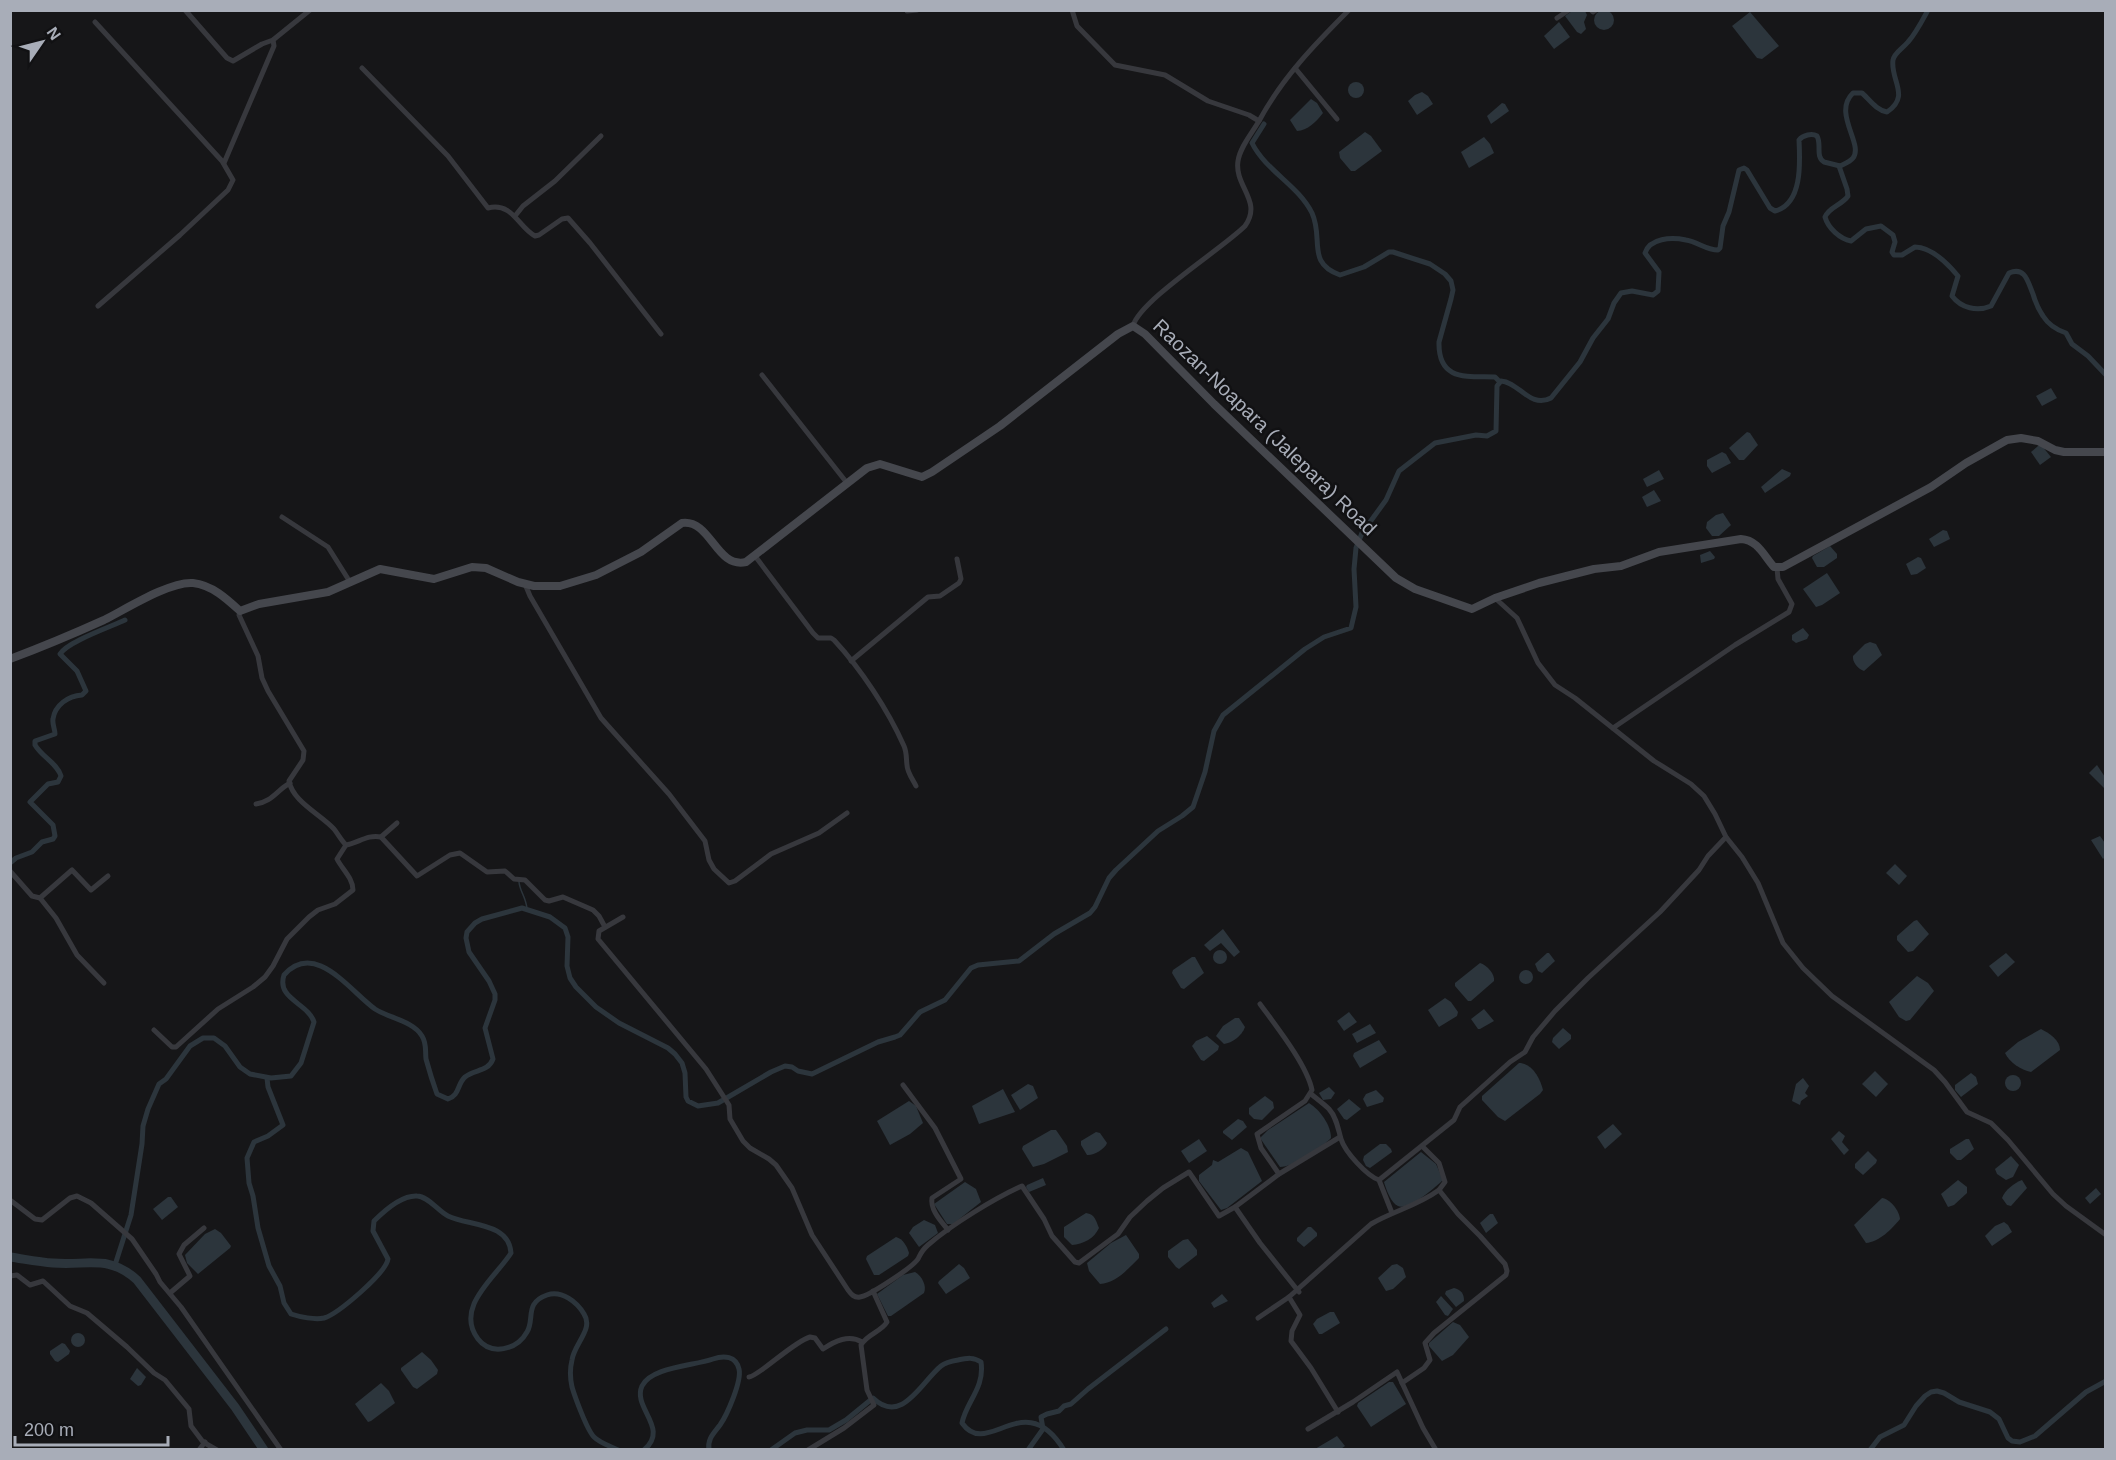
<svg xmlns="http://www.w3.org/2000/svg" width="2116" height="1460" font-family="Arial,sans-serif">
<style>
.water{fill:#2c353c}
.lines{fill:none;stroke-linecap:round;stroke-linejoin:round}
.stream{stroke:#2c353c;stroke-width:1.5}
.canal{stroke:#2c353c;stroke-width:5}
.river{stroke:#2c353c;stroke-width:9}
.minor{stroke:#37383d;stroke-width:5}
.secondary{stroke:#45474d;stroke-width:8}
.labels{text-anchor:middle;dominant-baseline:central;stroke-width:5;stroke-linejoin:round;paint-order:stroke}
.street-label{font-size:20px;fill:#a8adb8;stroke:#111113}
</style>
<rect width="100%" height="100%" fill="#161618"/>
<g class="water">
<circle cx="1604" cy="20" r="10"/>
<path d="M1572,11h13l2,4 -3,7 2,7 -5,5 -4,-2 -12,-16z"/>
<path d="M1750,12l29,34 -17,13 -5,-1 -25,-32z"/>
<path d="M1559,22l11,15 -16,12 -10,-13z"/>
<circle cx="1356" cy="90" r="8"/>
<path d="M1422,92l6,4 5,8 -16,11 -9,-14 7,-6z"/>
<path d="M1311,99l6,4 6,10c-6,8 -16,18 -26,18l-7,-11z"/>
<path d="M1502,103l3,1 4,7 -18,13 -4,-8z"/>
<path d="M1365,132l6,4 11,15 -27,20h-4l-11,-13 -1,-6z"/>
<path d="M1484,137l6,7 4,9 -25,15 -8,-16z"/>
<path d="M2051,388l6,10 -15,8 -6,-10z"/>
<path d="M1747,432l3,1 8,12 -14,15h-5l-10,-12z"/>
<path d="M2038,446h4l9,11 -11,8 -9,-13z"/>
<path d="M1722,452l4,2 5,9 -19,10 -5,-7v-6z"/>
<path d="M1782,469l9,4 -1,3 -25,17 -4,-6z"/>
<path d="M1659,470l5,9 -17,8 -4,-8z"/>
<path d="M1654,490l7,11 -14,6 -5,-10z"/>
<path d="M1723,513l8,12 -12,11h-7l-6,-8 1,-6 9,-7z"/>
<path d="M1943,530l4,1 3,8 -16,8 -5,-8z"/>
<path d="M1830,546l7,8v4l-13,9h-7l-5,-9 1,-2z"/>
<path d="M1710,551l5,6 -1,2 -13,4 -1,-8z"/>
<path d="M1918,557l3,1 5,10 -9,6 -6,1 -5,-11z"/>
<path d="M1827,573l13,20 -18,12 -6,2 -13,-18z"/>
<path d="M1803,628l6,7 -2,4 -11,4 -4,-3v-5z"/>
<path d="M1870,642l6,2 6,11 -18,16c-6,-2 -12,-9 -11,-15l12,-12z"/>
<path d="M2097,765l8,12v12l-16,-16z"/>
<path d="M2100,836l5,7v14l-2,2 -12,-19z"/>
<path d="M1895,864l12,12 -8,9 -13,-12z"/>
<path d="M1917,920l12,14 -16,17 -5,1 -11,-12v-4l17,-15z"/>
<path d="M1223,929l17,23 -6,5 -13,-14 -11,8 -6,-6z"/>
<circle cx="1220" cy="957" r="7"/>
<path d="M1547,953h2l6,8 -13,12 -4,-2 -3,-7z"/>
<path d="M2006,953l9,9 -17,15 -9,-11z"/>
<path d="M1192,957h3l9,16 -20,16 -3,-1 -9,-15 1,-3z"/>
<path d="M1480,963c7,2 15,11 14,18l-23,20h-3l-13,-15v-3z"/>
<circle cx="1526" cy="977" r="7"/>
<path d="M1917,976l11,7 6,8 -24,29 -4,1 -7,-4 -10,-15z"/>
<path d="M1445,998l6,4 7,10 -1,4 -18,11 -11,-17z"/>
<path d="M1484,1009l10,12 -14,8h-2l-7,-10z"/>
<path d="M1349,1012l8,10 -13,9 -7,-10z"/>
<path d="M1235,1018h4l6,9c-3,9 -13,16 -21,17l-8,-8 7,-10z"/>
<path d="M1370,1024l6,9 -19,10 -5,-9z"/>
<path d="M1563,1028l8,7v4l-12,10 -7,-7 1,-4z"/>
<path d="M2041,1029c8,4 19,11 19,21l-29,22c-10,-2 -22,-10 -26,-19l13,-11z"/>
<path d="M1207,1036l12,10 -1,4 -14,11 -3,-1 -9,-14 4,-5z"/>
<path d="M1379,1040l8,12 -27,16 -7,-12 1,-3z"/>
<path d="M1519,1063c13,0 21,15 24,27l-3,4 -35,27 -7,-4 -16,-17v-4z"/>
<path d="M1875,1071l13,13 -12,13 -14,-13z"/>
<path d="M1971,1073l5,4 2,7 -17,13 -6,-7v-5z"/>
<circle cx="2013" cy="1083" r="8"/>
<path d="M1803,1078l6,8 -4,7 3,3 -7,5 -1,4 -8,-4 4,-17z"/>
<path d="M1028,1084l5,2 5,12 -18,12 -9,-15z"/>
<path d="M1329,1087l6,6 -4,6 -8,1 -4,-7z"/>
<path d="M1003,1089l12,23 -36,12 -7,-18z"/>
<path d="M1376,1090l8,8 -1,4 -16,5 -4,-8 3,-5z"/>
<path d="M1265,1096l8,6 1,6 -12,12 -8,-1 -5,-5v-6z"/>
<path d="M1349,1099l12,10 -14,11 -3,-1 -7,-10z"/>
<path d="M909,1101l7,5 7,17 -13,11 -20,11 -13,-24z"/>
<path d="M1309,1103c11,7 22,22 22,35 -9,10 -38,29 -51,29l-20,-29 8,-8z"/>
<path d="M1238,1119l5,2 4,6 -15,13 -9,-7v-2z"/>
<path d="M1613,1124l9,10 -17,15 -8,-12z"/>
<path d="M1051,1130h5l11,16 1,6 -24,12 -11,3 -11,-18 1,-3z"/>
<path d="M1839,1131l6,5 -3,6 7,8 -5,5 -13,-16z"/>
<path d="M1096,1132l4,1 7,10c-2,6 -14,13 -20,12l-6,-10v-4z"/>
<path d="M1199,1139l8,12 -18,12 -8,-12z"/>
<path d="M1966,1139h3l5,10 -13,11h-4l-7,-7v-4z"/>
<path d="M1380,1144h6l5,5 1,3 -22,16 -4,-2 -3,-6 1,-4z"/>
<path d="M1241,1148l7,4 14,29 -35,27 -6,2 -22,-29v-6l13,-10 1,-5 5,2z"/>
<path d="M1868,1151l9,9 -1,3 -13,12 -8,-7v-4z"/>
<path d="M1421,1152l15,12 7,16c-7,7 -35,31 -45,26 -7,-3 -12,-17 -14,-24z"/>
<path d="M2011,1156l8,9 -6,12 -7,3 -9,-6 -2,-5z"/>
<path d="M1043,1178l3,7 -17,7 -3,-5 1,-2z"/>
<path d="M1958,1180l9,7v6l-13,12 -6,2 -7,-13z"/>
<path d="M2022,1180l5,8 -16,18 -4,-1 -5,-7c3,-8 12,-15 20,-18z"/>
<path d="M965,1182l11,7 5,13 -28,22h-6l-13,-20z"/>
<path d="M2096,1188l5,6 -11,10 -5,-6z"/>
<path d="M168,1197h3l7,10 -16,13 -9,-11z"/>
<path d="M1882,1198c8,1 17,12 18,21 -8,10 -21,23 -34,24l-12,-18z"/>
<path d="M1086,1213c9,1 10,8 13,15 -5,11 -16,16 -27,17l-8,-8v-10z"/>
<path d="M1490,1214h3l5,9 -12,10 -6,-10z"/>
<path d="M924,1220l11,5 3,8 -19,14 -10,-14 4,-6z"/>
<path d="M2004,1222l4,3 4,7 -20,14 -7,-10 10,-10z"/>
<path d="M1308,1227h3l6,6v3l-13,11 -7,-6v-3z"/>
<path d="M215,1229l6,4 10,13 -1,2 -32,26 -11,-11 -2,-8 20,-21z"/>
<path d="M1126,1235l13,19v4c-11,11 -23,25 -39,26l-11,-13 -2,-8 24,-20z"/>
<path d="M896,1237c7,2 11,9 13,16l-1,3 -29,19h-5l-8,-16 1,-3z"/>
<path d="M1188,1239l9,11v5l-18,14 -3,-2 -8,-10v-6l15,-11z"/>
<path d="M959,1264l5,4 6,10 -24,16 -8,-11 1,-2z"/>
<path d="M1397,1264l6,4 3,9 -13,12 -7,2 -8,-13 14,-13z"/>
<path d="M915,1272c7,4 12,14 9,21l-33,23h-3l-11,-22 26,-19z"/>
<path d="M1454,1288c7,2 10,5 10,13l-8,6 -11,-13 1,-3z"/>
<path d="M1222,1294l6,7 -14,7 -3,-5z"/>
<path d="M1441,1296l12,13 -5,7 -3,-1 -9,-13z"/>
<path d="M1330,1312h4l6,11 -18,11h-3l-6,-10 4,-5z"/>
<path d="M1453,1322l7,3 9,12 -16,18 -11,6 -13,-15v-3z"/>
<circle cx="78" cy="1340" r="7"/>
<path d="M62,1343l3,1 5,7 -1,3 -11,8 -3,-1 -5,-7v-3z"/>
<path d="M422,1352l9,8 7,10 -1,4 -20,15 -4,-2 -12,-17v-2z"/>
<path d="M137,1368l9,9 -5,8 -3,1 -8,-7z"/>
<path d="M1389,1382h4l13,22 -35,23 -14,-21 1,-3z"/>
<path d="M381,1383l8,8 6,12 -24,18 -3,1 -13,-18z"/>
<path d="M1337,1436l8,10 -4,3h-26z"/>
</g>
<g class="lines">
<path class="stream" d="M519,882c1,10 7,15 8,27"/>
<g class="canal">
<path d="M1264,124l-12,19c14,28 46,42 60,70 12,26 -6,50 28,62l24,-8 25,-15h4l37,12 15,10 6,7 2,9 -2,9 -12,43c-1,40 29,34 56,35l5,5"/>
<path d="M1839,166l8,23 1,7c-6,9 -19,11 -23,21 3,11 15,22 26,24l15,-12 15,-3 12,9 2,7 -3,10 2,3h8l13,-8c16,0 33,17 43,29l-6,20c9,12 25,16 39,10l18,-33c17,-7 19,10 24,21 2,7 6,16 10,22 5,8 14,14 23,17l6,11 16,12 18,19"/>
<path d="M10,863l6,-5 16,-6 10,-10 11,-3 2,-3 -2,-11 -23,-23 18,-18 10,-2 3,-6c-4,-13 -19,-19 -26,-31v-4l20,-7c0,-5 -3,-10 -2,-15 2,-14 15,-23 29,-24l4,-4 -9,-20 -17,-17c7,-12 50,-27 65,-34"/>
<path d="M267,1078l1,9 15,38 -15,11 -14,6 -7,16 2,25 4,13 5,32 11,38 11,20 4,17 7,11c9,3 24,6 33,4 14,-4 62,-45 64,-59l-15,-28 1,-10c10,-10 27,-26 43,-25 11,0 21,15 31,20 20,10 61,6 63,37 -15,24 -57,54 -33,86 13,17 39,11 49,-7 8,-13 -3,-29 20,-37 15,-5 30,7 37,19 10,15 -10,30 -12,46 -2,8 -2,18 0,27 3,10 15,43 22,50 6,6 16,9 24,13"/>
<path d="M115,1265l16,-50 11,-71 1,-18 5,-17 11,-25 7,-5 24,-33 13,-8h11l11,8 15,21 10,7 21,4 20,-2 10,-13 13,-41c-6,-19 -38,-23 -30,-47 31,-35 66,16 91,34 14,9 38,12 47,27 5,8 3,15 4,23 3,11 7,24 11,35l11,5c12,-4 9,-15 17,-22 10,-8 23,-5 28,-18l-8,-31 10,-28v-6l-6,-13 -20,-29 -3,-14 1,-6 8,-9 7,-4 40,-11 28,9 15,11 3,9 -1,29 3,12 6,9 20,20 23,16 49,25 7,6 7,9 3,10 1,24 2,4 10,5 20,-3 53,-31 14,-6 7,1 6,4 14,3 66,-32 17,-5 5,-2 20,-23 25,-12 26,-32 7,-3 41,-4 35,-27 36,-21 5,-6 14,-29 7,-8 42,-39 24,-15 11,-9 12,-35 9,-41 9,-16 82,-66 19,-12 27,-9 5,-21 -2,-38 2,-21 6,-15 24,-33 13,-29 36,-28 41,-8 11,1 9,-5 1,-45 4,-5c18,1 29,28 50,17l29,-36 13,-24 15,-19 6,-16 7,-10 11,-2 21,4 5,-4 1,-19 -14,-19c5,-15 26,-16 41,-13 12,2 20,10 32,10l2,-2 3,-22 6,-14 10,-42 5,-2 3,2 23,38 5,3c28,-7 25,-50 24,-71 4,-5 13,-7 18,-4 5,9 -2,20 7,26l16,4c4,-2 10,-4 13,-8 11,-14 -21,-45 0,-65h9c8,7 14,17 25,19 24,-16 3,-32 6,-52 1,-7 10,-12 15,-18 8,-9 14,-21 20,-32"/>
<path d="M644,1450c26,-22 -12,-42 -2,-64 9,-19 51,-20 71,-27 11,-4 23,-3 26,10 3,12 -12,46 -19,56 -6,8 -13,14 -11,25"/>
<path d="M771,1450l24,-17 12,-3h22l17,-10 27,-22c29,28 49,-17 68,-32 5,-4 11,-5 17,-6 9,-2 16,-3 23,2 4,26 -15,40 -19,61 26,37 62,-38 102,27"/>
<path d="M1028,1450l15,-21 -2,-12 6,-3 12,-3 5,-5 7,-2 17,-15 78,-60"/>
<path d="M1870,1450l10,-13 24,-12 12,-19 9,-10 6,-4 6,-1 7,2 15,9 31,10 9,7 9,19 4,3 8,1 15,-6 51,-44 20,-11"/>
</g>
<path class="river" d="M10,1257c14,2 29,5 43,6 34,3 56,-9 84,17l98,127 29,43"/>
<g class="minor">
<path d="M185,10l42,48 6,3 29,-17 11,-4 37,-30"/>
<path d="M1072,10l5,16 38,39 50,10 43,26 41,14 10,6"/>
<path d="M1591,10l2,2 3,-2"/>
<path d="M907,11l10,-1"/>
<path d="M1557,18l12,-8"/>
<path d="M95,22l127,139 11,19 -5,10 -48,45 -82,71"/>
<path d="M362,68l86,88 40,52c25,-6 30,19 47,28l4,-1 23,-16 6,-1 22,25 71,91"/>
<path d="M1295,68l42,51"/>
<path d="M224,163l50,-117 -1,-6"/>
<path d="M515,216l8,-10 32,-25 46,-45"/>
<path d="M1133,326c7,-26 89,-77 112,-100 18,-25 -11,-40 -7,-65 2,-14 14,-28 21,-40 23,-43 56,-77 90,-111"/>
<path d="M762,375l85,108"/>
<path d="M282,517l46,30 22,35"/>
<path d="M755,556l58,77 5,5h13l3,2c27,29 54,70 70,106 3,7 2,12 3,19 0,7 6,15 9,21"/>
<path d="M525,584l5,12 71,122 68,76 36,47 4,19 5,9 15,14 6,-2 36,-27 48,-21 28,-20"/>
<path d="M1495,598l22,20 21,45 17,22 20,13 79,63 37,23 13,12 11,18 11,23 16,20 16,26 25,60 20,25 29,28 102,74 11,12 22,30 24,11 17,17 45,54 13,12 40,29"/>
<path d="M240,611l-1,4 19,41 4,22 6,13 36,60 -1,9 -14,21c4,21 31,33 45,48 4,5 7,11 12,16 12,-2 22,-11 35,-8l36,39 33,-21 10,-2 27,19 18,-1 9,8 11,1 20,20 4,1 14,-4 30,13 6,6 6,11"/>
<path d="M851,661l77,-64 12,-1 19,-13 2,-4 -4,-20"/>
<path d="M1613,728l122,-83 54,-33 3,-8 -14,-25 -1,-11"/>
<path d="M256,804c16,-2 21,-14 34,-21"/>
<path d="M381,837l16,-14"/>
<path d="M10,871l22,25 8,2 32,-28 19,20 17,-14"/>
<path d="M40,898l16,20 21,37 27,28"/>
<path d="M623,917l-24,14 -1,8 108,130 23,36 1,14 13,22 7,7 19,11 7,6 16,23 20,47 36,55c3,4 6,8 12,7 9,-1 53,-30 58,-38 3,-6 4,-9 10,-14 23,-20 67,-47 94,-59l22,33 8,17 23,26 4,1 39,-29 12,-17 17,-16 16,-13 26,-16 30,44 16,-9 44,-33 61,-37"/>
<path d="M1260,1004c16,22 47,61 52,86l-7,11 -48,33 4,14 18,26"/>
<path d="M154,1030l18,17h4l42,-38 35,-22 12,-10 8,-11 14,-27 22,-22 9,-7 17,-6 18,-14c0,-12 -11,-21 -16,-31l9,-14"/>
<path d="M903,1085l32,43 26,51 -29,19c-2,12 9,23 16,32"/>
<path d="M1311,1094c6,5 13,10 18,15 8,9 9,20 12,30 4,13 26,37 38,41l75,-60 6,-13 50,-45 15,-10 8,-15 22,-26 33,-33 72,-66 39,-42 9,-14 18,-19"/>
<path d="M1379,1180l13,33"/>
<path d="M10,1200l25,19 7,1 28,-22 7,-2 14,7 41,36 24,35 4,8 21,25 100,143"/>
<path d="M1235,1207l25,36 39,49"/>
<path d="M10,1276l7,-1 13,10 13,-4 27,25 17,7 40,34 27,26 11,7 24,29 2,17 12,16 14,8"/>
<path d="M170,1293l20,-17 -11,-22 5,-9 20,-17"/>
<path d="M1289,1297l11,18 -8,16 -1,10 20,27 27,44"/>
<path d="M1258,1318l31,-21 82,-73c22,-13 46,-18 68,-34"/>
<path d="M749,1377c10,-1 44,-35 61,-40l5,1 8,11c12,-8 26,-15 39,-7"/>
<path d="M1402,1383l22,-15 6,-8 -5,-17 9,-10 72,-58 1,-4 -2,-7 -25,-28 -22,-22 -19,-24 6,-8 -6,-19 -17,-17"/>
<path d="M1308,1429l45,-27 44,-30 26,56 13,22"/>
<path d="M199,1450l6,-8"/>
<path d="M808,1450l36,-22 30,-23 -7,-15 -6,-45c6,-11 20,-13 26,-23l-14,-31"/>
</g>
<path class="secondary" d="M10,659c32,-12 63,-25 94,-39 22,-11 66,-39 89,-37 19,2 34,16 47,28l19,-7 69,-12 52,-23 54,10 38,-12 14,1 32,14 16,4h26l36,-11 45,-23 41,-29c29,-4 34,46 64,39l121,-94 13,-4 42,13 10,-5 68,-46 118,-92 15,-8 12,8 69,70 182,174 19,11 57,20 23,-11 44,-15 55,-14 27,-3 38,-14 82,-13c17,1 23,17 33,28h9l148,-80 35,-24 41,-23 14,-2 17,3 17,9 9,2h42"/>
</g>
<g class="labels">
<g class="street-label">
<text transform="translate(1265 427) rotate(44)">Raozan-Noapara (Jalepara) Road</text>
</g>
</g>
<rect width="2116" height="1460" fill="none" stroke="#a8adb8" stroke-width="24"/>
<g transform="translate(42 42) rotate(55)" stroke="#111113" stroke-width="4.5" paint-order="stroke">
<path d="M0-4.5L10 22L0 15L-10 22Z" fill="#a8adb8"/>
<text y="-9" font-size="16" font-weight="bold" text-anchor="middle" fill="#a8adb8">N</text>
</g>
<path d="M15 1436v9h153v-9" fill="none" stroke="#a8adb8" stroke-width="3"/>
<text x="24" y="1436" font-size="18" fill="#a8adb8" stroke="#111113" stroke-width="4.5" paint-order="stroke">200 m</text>
</svg>
